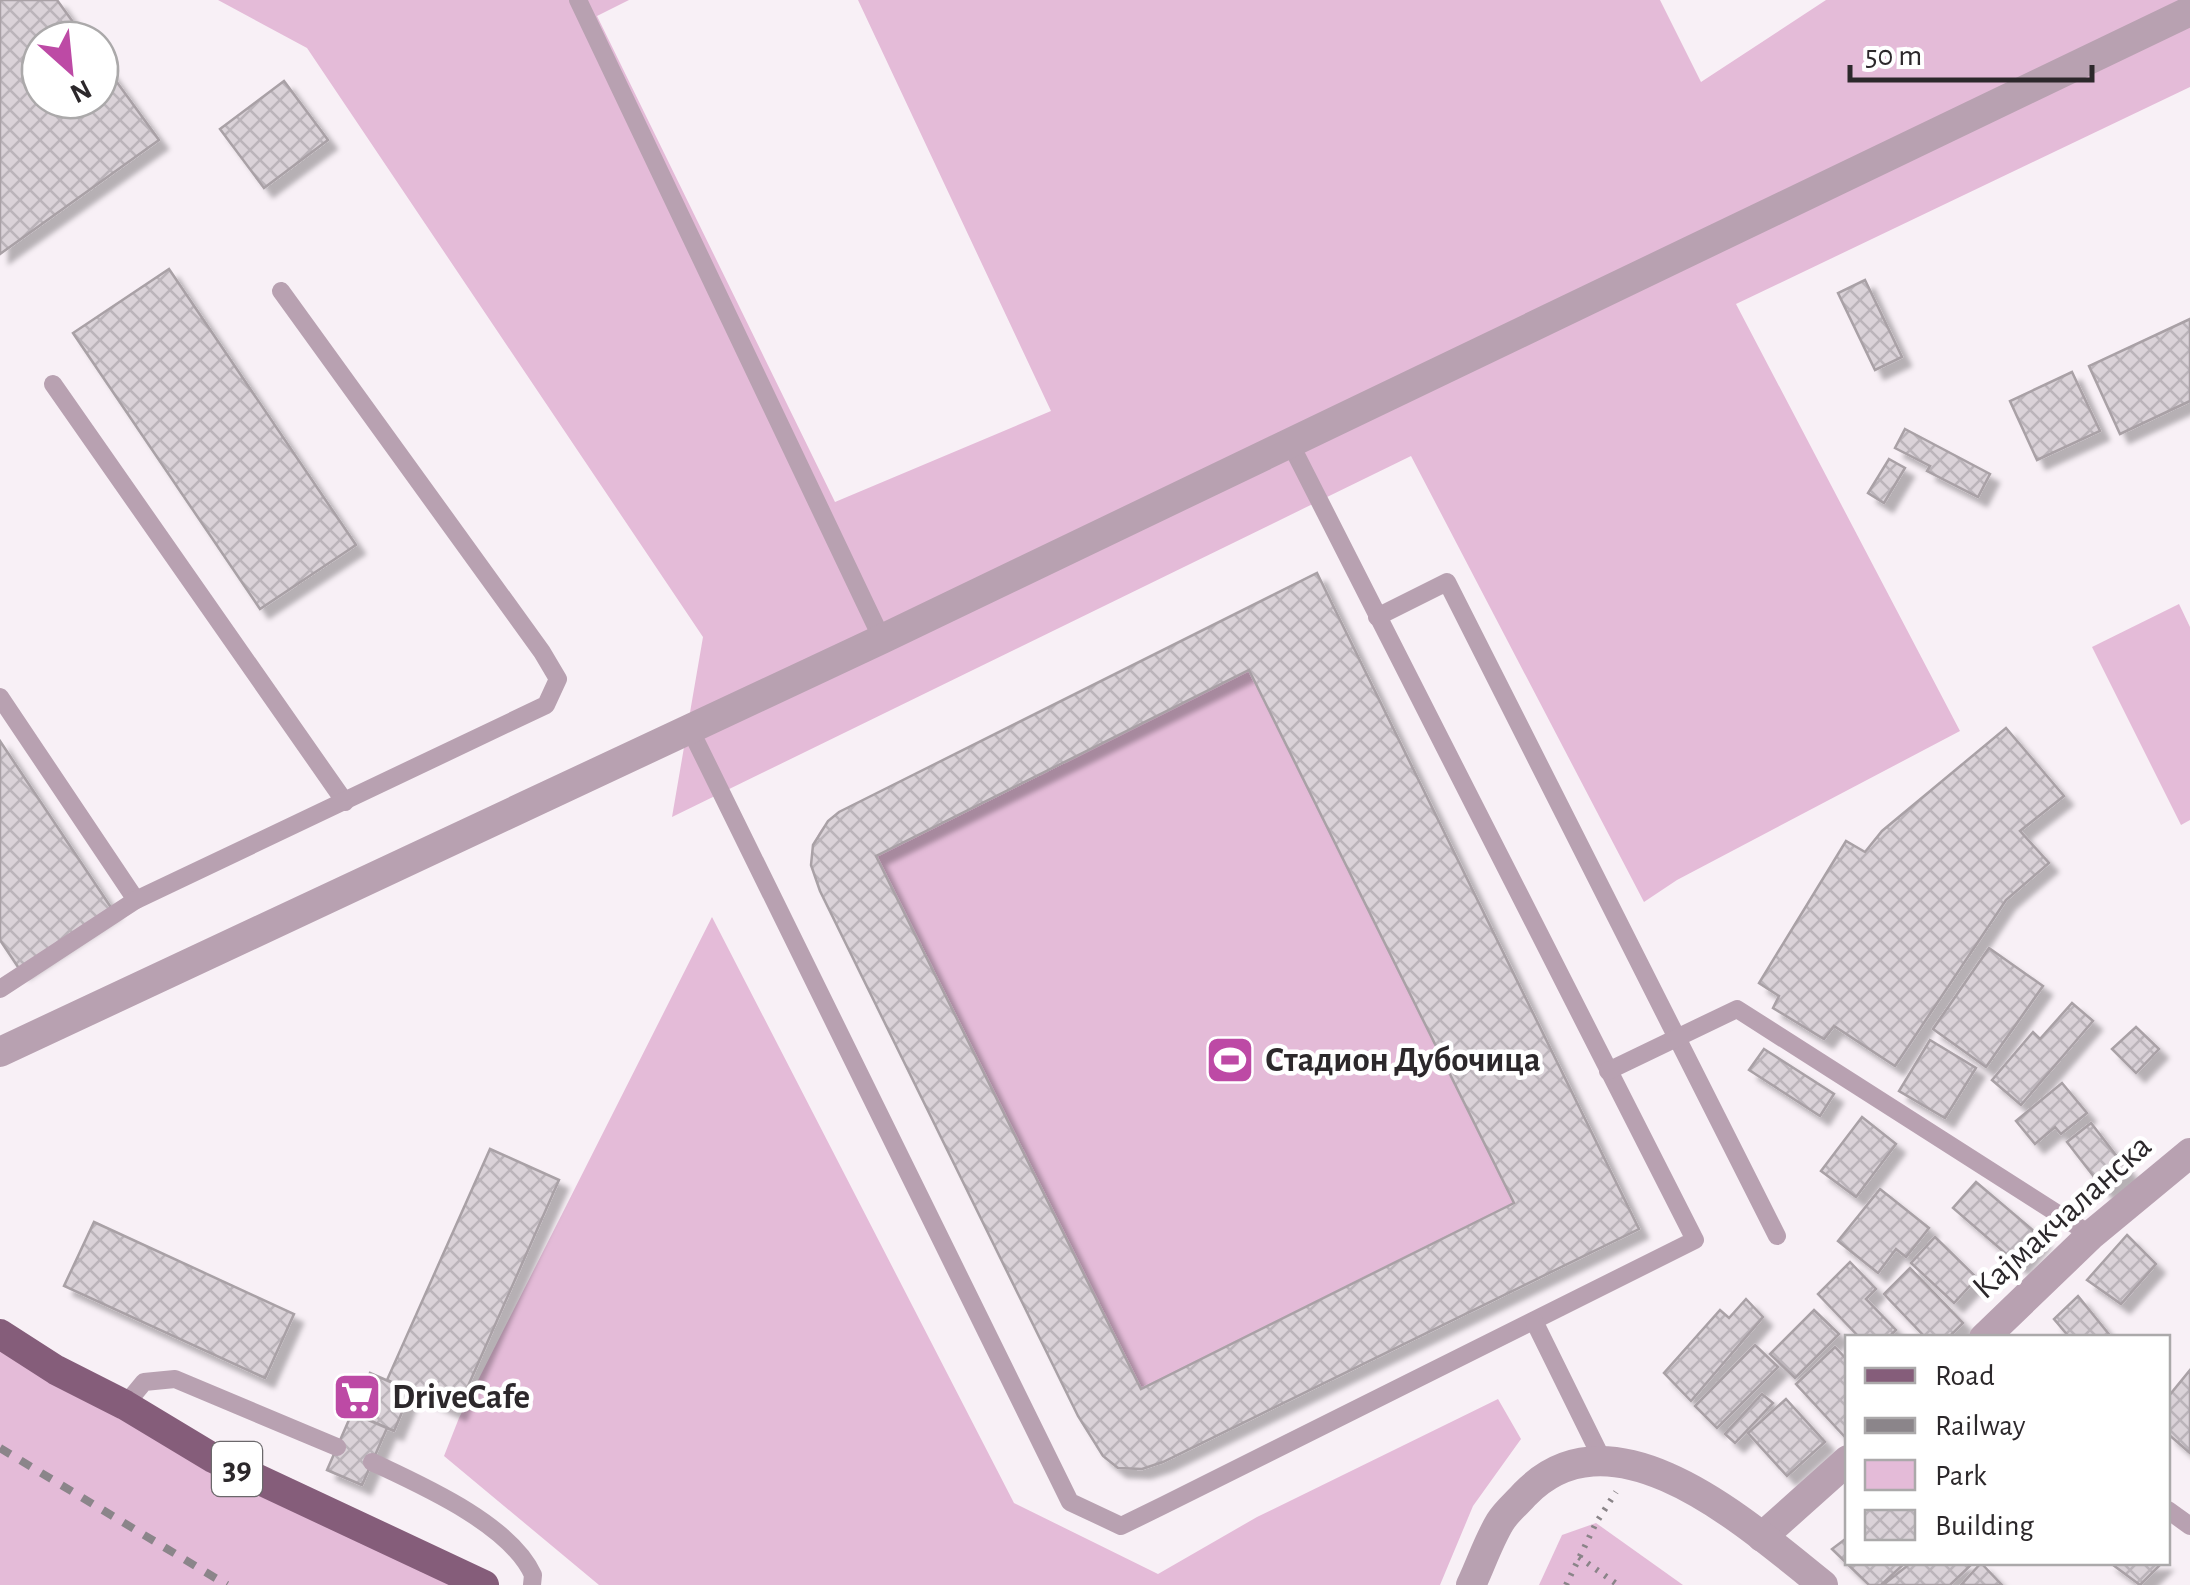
<svg xmlns="http://www.w3.org/2000/svg" width="2190" height="1585" font-family="'Alegreya Sans',sans-serif">
<style>
.green{fill:#e4bbd8}
.building{fill:url(#building-cross-hatch);stroke:#a9a1a6;stroke-width:2.5;fill-rule:evenodd;filter:url(#shadow)}
.lines{fill:none;stroke-linecap:round;stroke-linejoin:round}
.path{stroke:#8a8488;stroke-width:6;stroke-dasharray:2.5 8;stroke-linecap:butt}
.lane{stroke:#b8a1b1;stroke-width:18}
.street{stroke:#b8a1b1;stroke-width:30}
.primary{stroke:#855d7a;stroke-width:30}
.rail{stroke:#8b858a;stroke-width:8;stroke-dasharray:12 12;stroke-linecap:butt}
.labels{text-anchor:middle;dominant-baseline:central;stroke-width:9;stroke-linejoin:round;paint-order:stroke}
.shield{fill:#fff;stroke:#6b686b;stroke-width:2.5}
.shield-label{font-size:32px;font-weight:bold;fill:#2c282b}
.poi-label{font-size:35px;font-weight:bold;fill:#2c282b;stroke:#fff;text-anchor:start}
.street-label{font-size:35px;fill:#2c282b;stroke:#fff}
</style>
<defs>
<pattern id="building-cross-hatch" width="8" height="8" patternUnits="userSpaceOnUse" patternTransform="scale(2.5)"><rect width="8" height="8" fill="#dad2d8"/><path d="M0 0l8 8M0 8l8-8" fill="none" stroke="#bbb4ba"/></pattern>
<filter id="shadow"><feDropShadow dx="9" dy="9" stdDeviation="2.5" flood-color="#0004"/></filter>
</defs>
<rect width="100%" height="100%" fill="#f8f0f6"/>
<g class="green">
<path d="M218,0h411l-32,16 238,486 216,-91 -193,-411h802l41,82 125,-82h364v87l-454,217 224,427 -283,149 -33,22 -233,-446 -739,361 31,-180 -396,-589z"/>
<path d="M1317,573l322,656 -476,233c-52,18 -59,-5 -85,-46l-258,-525c-12,-34 -12,-55 19,-79z"/>
<path d="M2179,604l11,23v193l-9,5 -89,-178z"/>
<path d="M712,917l302,586 144,71 99,-57 241,-118 23,40 -48,67 -33,79h-841l-155,-129 15,-38z"/>
<path d="M0,1337l484,248h-484z"/>
<path d="M1596,1523l87,62h-144l23,-50z"/>
</g>
<g class="building">
<path d="M0,0h57l29,40h-46v60h60v-41l59,81 -159,114z"/>
<path d="M284,81l44,59 -64,48 -44,-59z"/>
<path d="M169,269l187,276 -96,64 -187,-276z"/>
<path d="M1865,280l37,77 -27,13 -37,-77z"/>
<path d="M2190,319v82l-70,33 -31,-68z"/>
<path d="M2072,372l28,59 -63,29 -27,-59z"/>
<path d="M1905,429l85,45 -12,23 -51,-26 3,-5 -35,-18z"/>
<path d="M1889,459l16,9 -21,35 -16,-10z"/>
<path d="M1317,573l322,656 -476,233 -21,7 -24,-1 -15,-12 -25,-40 -258,-525 -9,-26 2,-20 15,-24 11,-9zM1249,670l265,533 -373,186 -265,-533z"/>
<path d="M2006,728l58,68 -44,35 29,32 -43,37 -111,166 -61,-40 -10,13 -51,-31 6,-12 -20,-13 87,-142 19,11 17,-21z"/>
<path d="M0,741l112,168 -92,61 -20,-30z"/>
<path d="M1989,948l54,38 -57,81 -53,-38z"/>
<path d="M2072,1003l21,18 -72,84 -29,-25 41,-48 7,7z"/>
<path d="M2136,1027l23,22 -23,24 -24,-24z"/>
<path d="M1930,1040l46,28 -31,50 -46,-27z"/>
<path d="M1764,1049l70,45 -14,22 -71,-46z"/>
<path d="M2062,1083l25,30 -26,21 -6,-7 -20,17 -19,-23z"/>
<path d="M1862,1117l34,27 -40,53 -35,-26z"/>
<path d="M2091,1123l38,49 -24,19 -38,-49z"/>
<path d="M490,1149l69,31 -102,231 -70,-31z"/>
<path d="M1976,1182l66,56 -23,27 -66,-57z"/>
<path d="M1880,1189l49,39 -23,29 -10,-8 -18,24 -40,-32z"/>
<path d="M94,1222l200,92 -29,64 -201,-92z"/>
<path d="M2127,1235l29,29 -35,40 -34,-24z"/>
<path d="M1935,1237l42,41 -23,25 -43,-40z"/>
<path d="M1850,1262l26,27 -10,10 30,31 -8,8h-28l-42,-44z"/>
<path d="M1910,1268l53,55 -15,15h-22l-42,-44z"/>
<path d="M2078,1296l34,42h-42l-16,-19z"/>
<path d="M1746,1299l17,18 -72,84 -27,-28 56,-63 9,8z"/>
<path d="M1814,1310l25,24 -44,44 -25,-24z"/>
<path d="M1755,1345l23,22 -61,61 -22,-22z"/>
<path d="M1835,1347l13,14v71l-4,4 -48,-52z"/>
<path d="M2190,1370v83l-22,-19v-37z"/>
<path d="M370,1373l41,18 -17,40 -42,-18z"/>
<path d="M1762,1394l11,9 -38,40 -10,-9z"/>
<path d="M1786,1399l39,43 -38,34 -39,-43z"/>
<path d="M352,1413l35,15 -25,57 -35,-15z"/>
<path d="M1848,1537v25h58l-25,23h-12l-37,-36z"/>
<path d="M1912,1562h59l1,2 -22,21h-67z"/>
<path d="M2109,1562h54l-23,23z"/>
<path d="M1981,1563l21,22h-41z"/>
</g>
<g class="lines">
<g class="path">
<path d="M1579,1557l39,28"/>
<path d="M1566,1585l30,-62 20,-31"/>
</g>
<g class="lane">
<path d="M578,0l304,639"/>
<path d="M53,384l292,418"/>
<path d="M1377,617l70,-35 330,654"/>
<path d="M0,697l136,203"/>
<path d="M690,729l380,773 51,24 43,-21 531,-265 -405,-797"/>
<path d="M0,989l136,-89 410,-195 12,-26 -16,-27 -261,-361"/>
<path d="M1608,1071l129,-62 354,226"/>
<path d="M1534,1321l69,140"/>
<path d="M125,1405l19,-23 31,-3 162,68"/>
<path d="M372,1462c49,23 138,62 161,113l-1,10"/>
<path d="M2168,1510l22,16"/>
</g>
<g class="street">
<path d="M0,1052l882,-413 1308,-628"/>
<path d="M1984,1338l107,-103 99,-82"/>
<path d="M1762,1537l86,-77"/>
<path d="M1471,1585c10,-21 17,-43 29,-63 6,-10 17,-19 25,-28 89,-92 225,33 298,91"/>
</g>
<path class="primary" d="M0,1334l56,36 69,35 88,53 271,127"/>
<path class="rail" d="M0,1448l227,137"/>
</g>
<defs>
<g id="stadium-square" transform="scale(2.5)"><rect x="-9" y="-9" width="18" height="18" rx="4" fill="#bd4aa5" stroke="#fff"/><path d="M0-5a6.5 5 0 1 0 0 10a6.5 5 0 1 0 0-10ZM-3.5-1.8h7v3.6h-7Z" fill="#fff"/></g>
<g id="supermarket-square" transform="scale(2.5)"><rect x="-9" y="-9" width="18" height="18" rx="4" fill="#bd4aa5" stroke="#fff"/><path d="M-6-5.5h2.5l.6 2H6L4.5 2H-2.5L-4.4-4H-6ZM-1.5 3.2a1.3 1.3 0 1 0 .1 0ZM3 3.2a1.3 1.3 0 1 0 .1 0Z" fill="#fff"/></g>
</defs>
<g fill-rule="evenodd">
<use href="#stadium-square" x="1230" y="1060"/>
<use href="#supermarket-square" x="357" y="1397"/>
</g>
<g class="labels">
<rect class="shield" x="212" y="1442" width="50" height="54" rx="8"/>
<g class="shield-label">
<text x="237" y="1469">39</text>
</g>
<g class="poi-label">
<text x="1265" y="1060">Стадион Дубочица</text>
<text x="392" y="1397">DriveCafe</text>
</g>
<g class="street-label">
<text transform="translate(2062 1217) rotate(-42)">Кајмакчаланска</text>
</g>
</g>
<rect x="1845" y="1335" width="325" height="230" fill="#ffffff" stroke="#aba9aa" stroke-width="2.5"/>
<rect x="1865" y="1368" width="50" height="15" fill="#855d7a" stroke="#aba9aa" stroke-width="2.5"/>
<text x="1935" y="1385" font-size="30" fill="#2c282b">Road</text>
<rect x="1865" y="1418" width="50" height="15" fill="#8b858a" stroke="#aba9aa" stroke-width="2.5"/>
<text x="1935" y="1435" font-size="30" fill="#2c282b">Railway</text>
<rect x="1865" y="1460" width="50" height="30" fill="#e4bbd8" stroke="#aba9aa" stroke-width="2.5"/>
<text x="1935" y="1485" font-size="30" fill="#2c282b">Park</text>
<rect x="1865" y="1510" width="50" height="30" fill="url(#building-cross-hatch)" stroke="#aba9aa" stroke-width="2.5"/>
<text x="1935" y="1535" font-size="30" fill="#2c282b">Building</text>
<g transform="translate(70 70) rotate(153)"><circle r="48" fill="#ffffff" stroke="#aba9aa" stroke-width="2.5"/>
<path d="M0-8L18 38L0 25L-18 38Z" fill="#bd4aa5"/>
<text y="-15" font-size="28" font-weight="bold" text-anchor="middle" fill="#2c282b">N</text>
</g>
<path d="M1850 65v15h242v-15" fill="none" stroke="#2c282b" stroke-width="5"/>
<text x="1865" y="65" font-size="30" fill="#2c282b" stroke="#ffffff" stroke-width="8" paint-order="stroke">50 m</text>
</svg>
